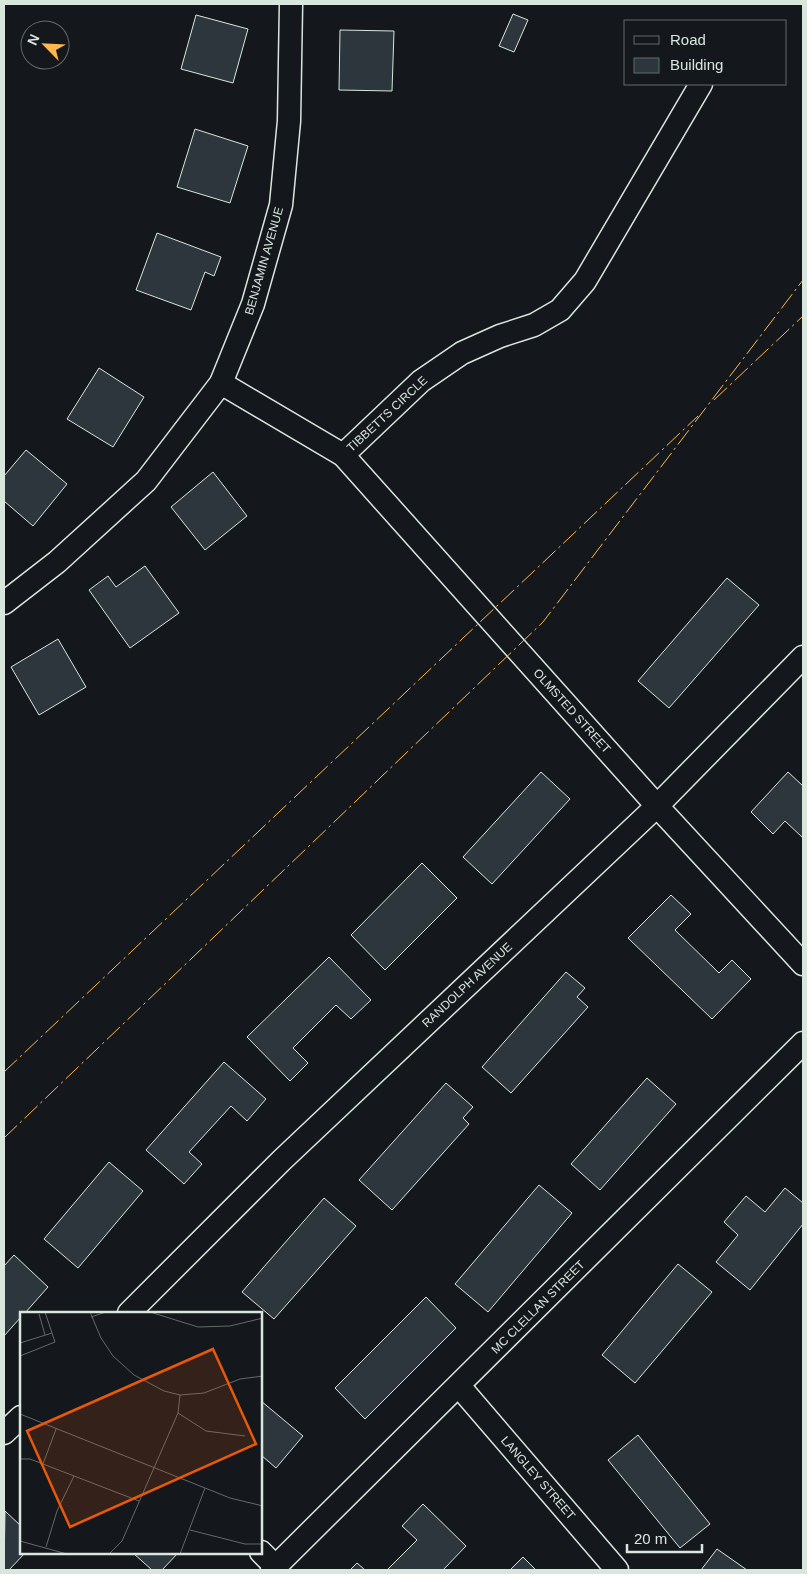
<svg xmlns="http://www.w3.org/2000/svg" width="807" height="1574" font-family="Helvetica,sans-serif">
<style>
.building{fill:#2c363c;stroke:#d8e6dc}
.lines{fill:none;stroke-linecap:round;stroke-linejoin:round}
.minor-casing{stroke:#d8e6dc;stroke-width:25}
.minor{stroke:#14181c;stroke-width:22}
.power{stroke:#ffb74d;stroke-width:1;stroke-dasharray:18 4 2.5 4;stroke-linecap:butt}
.labels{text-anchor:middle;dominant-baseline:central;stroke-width:4;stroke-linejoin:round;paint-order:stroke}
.street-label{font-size:12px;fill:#d8e6dc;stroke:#14181c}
.inset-road{fill:none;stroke:#626a69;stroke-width:1}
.view{fill:#e8590c;fill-opacity:0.15;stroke:#e8590c;stroke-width:2.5}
.inset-edge{fill:none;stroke:#d8e6dc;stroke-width:2.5}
</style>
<rect width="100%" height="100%" fill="#14181c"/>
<g class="building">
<path d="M513,14l15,6 -14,32 -15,-6z"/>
<path d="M196,15l52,14 -15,54 -52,-14z"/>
<path d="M340,30l54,1 -2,60 -53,-1z"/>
<path d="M195,129l53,17 -18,57 -53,-16z"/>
<path d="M157,233l64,24 -7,19 -9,-4 -14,38 -55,-20z"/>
<path d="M99,368l45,29 -31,50 -46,-28z"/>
<path d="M26,450l41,34 -34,42 -29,-25v-25z"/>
<path d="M213,472l34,44 -42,34 -34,-43z"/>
<path d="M145,566l34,47 -49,35 -41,-58 19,-14 8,11z"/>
<path d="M727,578l32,27 -90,103 -31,-27z"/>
<path d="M58,639l28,48 -47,28 -28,-48z"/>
<path d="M541,772l29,27 -78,85 -29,-27z"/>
<path d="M788,772l15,14v52l-18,-17 -12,13 -22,-22z"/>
<path d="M422,863l35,35 -72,72 -34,-35z"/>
<path d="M671,895l20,19 -16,16 44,43 13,-13 19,19 -39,40 -84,-81z"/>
<path d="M329,957l42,43 -20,19 -15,-14 -43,43 15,15 -18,18 -43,-44z"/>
<path d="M566,972l19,16 -8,9 11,10 -77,86 -29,-26z"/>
<path d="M224,1062l42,37 -19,22 -16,-15 -42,46 13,12 -18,20 -38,-34z"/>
<path d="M647,1078l29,26 -76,86 -29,-26z"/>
<path d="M446,1083l27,24 -10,11 6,6 -77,86 -33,-30z"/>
<path d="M109,1162l34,29 -65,77 -34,-29z"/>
<path d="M539,1185l33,28 -84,99 -33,-28z"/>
<path d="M785,1188l18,15v21l-53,66 -34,-28 22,-27 -14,-13 22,-26 19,16z"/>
<path d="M324,1198l32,28 -82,93 -32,-27z"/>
<path d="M14,1255l34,32 -23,26h-4v4l-17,19v-70z"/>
<path d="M678,1264l34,28 -77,91 -33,-28z"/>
<path d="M426,1297l30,31 -91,91 -30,-31z"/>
<path d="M261,1401l42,35 -27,32 -15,-13z"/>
<path d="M638,1435l72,89 -30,24 -72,-88z"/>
<path d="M423,1504l43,42 -23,24h-56l30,-30 -15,-14z"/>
<path d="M5,1511l16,15v27h4l-16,17h-5z"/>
<path d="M717,1549l30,21h-46z"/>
<path d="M133,1553h45l-16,17h-10z"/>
<path d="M523,1557l13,13h-26z"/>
<path d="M357,1563l8,7h-15z"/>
</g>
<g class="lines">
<g class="minor-casing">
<g id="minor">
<path d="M221,383l122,72 314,351 146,158"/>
<path d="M343,455l78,-74 41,-28 38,-17 34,-11 26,-15 25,-29 116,-197"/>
<path d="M4,603l53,-41 89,-81 75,-98 32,-79 28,-99 8,-84 2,-117"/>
<path d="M129,1313l153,-153 375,-354 146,-149"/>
<path d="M459,1386l158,184"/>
<path d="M4,1433l17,-16"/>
<path d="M261,1552l15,15"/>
<path d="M272,1570l531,-527"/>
</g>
</g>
<use href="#minor" class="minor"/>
<g class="power">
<path d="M714,400l89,-84"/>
<path d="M4,1072l694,-656"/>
<path d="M4,1138l539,-516 260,-342"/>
</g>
</g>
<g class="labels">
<g class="street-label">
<text transform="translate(264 261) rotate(-74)">BENJAMIN AVENUE</text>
<text transform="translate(387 414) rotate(-43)">TIBBETTS CIRCLE</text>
<text transform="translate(572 711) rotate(48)">OLMSTED STREET</text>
<text transform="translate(467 985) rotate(-43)">RANDOLPH AVENUE</text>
<text transform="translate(538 1307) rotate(-45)">MC CLELLAN STREET</text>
<text transform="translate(538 1478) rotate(49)">LANGLEY STREET</text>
</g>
</g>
<g transform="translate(20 1312)">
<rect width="242" height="242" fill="#14181c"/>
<path class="inset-road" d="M70,0l11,26 12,18 21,19 30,16 16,4 24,-2 36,-14 23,-3M130,0l48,15 32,-1 33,-8M19,2l6,21M71,5l15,-5M0,31l32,-10M0,44l35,-14 -10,-30M158,101l28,18 39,5M0,102l210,84 33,8M0,147h10l109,42M23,152l13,-35M170,218l55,14h18M0,229l47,13M26,235l11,-36 17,-35M89,242l13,-13 56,-128 2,-18M160,242l25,-66"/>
<path class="view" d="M193,37l43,95 -186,83 -43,-96z"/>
<rect width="242" height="242" class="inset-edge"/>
</g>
<rect width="807" height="1574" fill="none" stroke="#d8e6dc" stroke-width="10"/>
<rect x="624" y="20" width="162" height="65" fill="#14181c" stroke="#626a69"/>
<rect x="634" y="36" width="25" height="8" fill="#14181c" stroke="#626a69"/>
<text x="670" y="45" font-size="15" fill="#d8e6dc">Road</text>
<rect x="634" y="58" width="25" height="15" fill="#2c363c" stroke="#626a69"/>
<text x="670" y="70" font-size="15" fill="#d8e6dc">Building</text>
<g transform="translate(45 45) rotate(294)"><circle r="24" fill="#14181c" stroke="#626a69"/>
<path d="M0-4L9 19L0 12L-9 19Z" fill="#ffb74d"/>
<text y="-8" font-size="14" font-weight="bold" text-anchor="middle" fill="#d8e6dc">N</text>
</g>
<path d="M627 1544v8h75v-8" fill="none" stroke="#d8e6dc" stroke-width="2.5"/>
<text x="634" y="1544" font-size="15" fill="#d8e6dc" stroke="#14181c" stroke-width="4" paint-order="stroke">20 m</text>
</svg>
